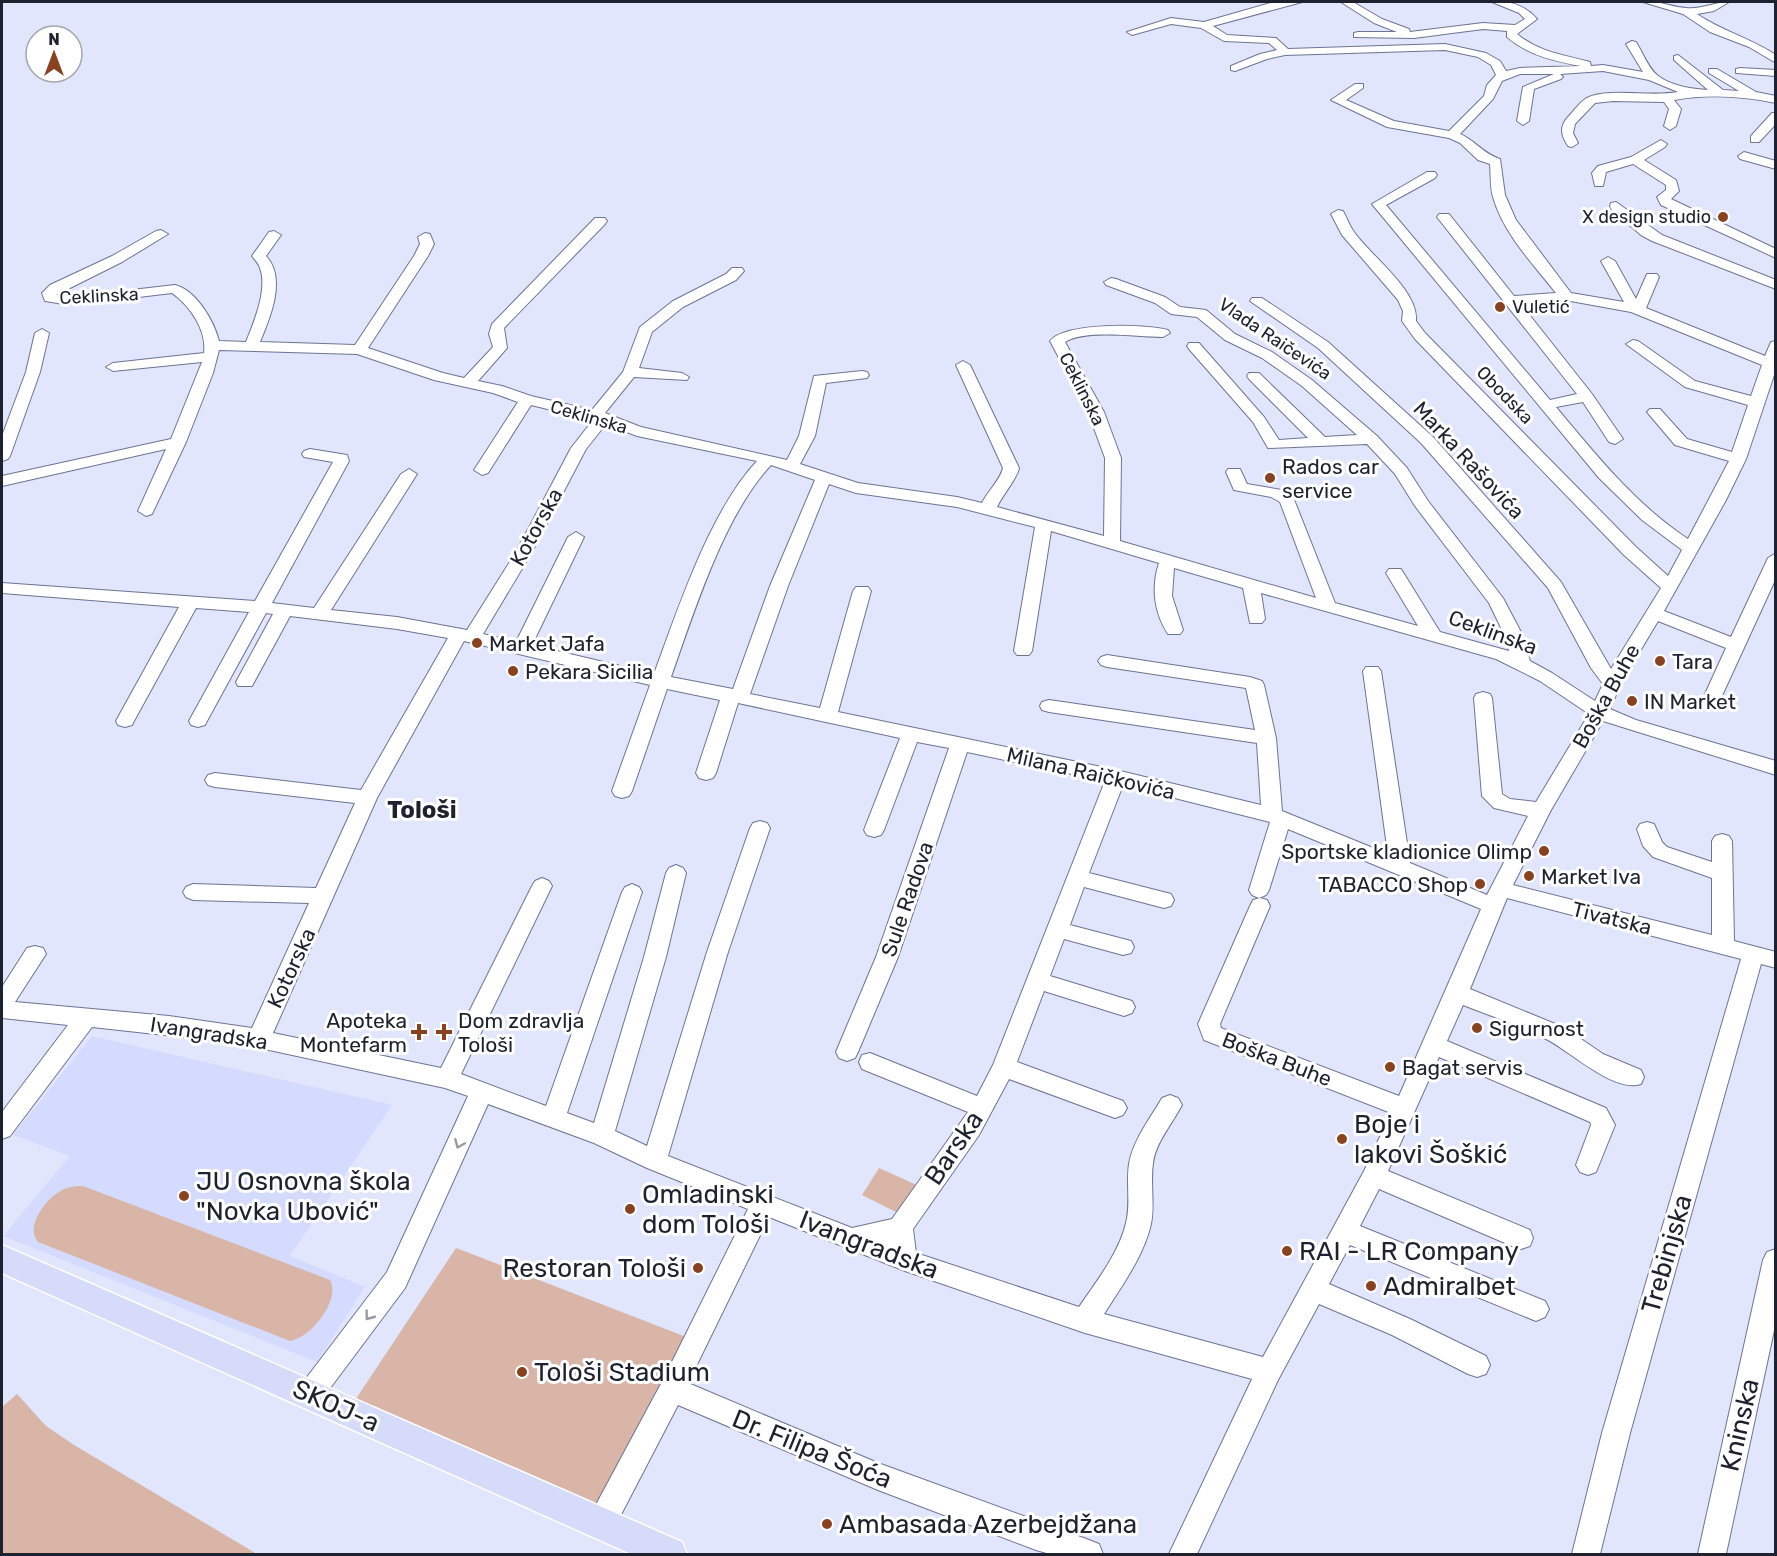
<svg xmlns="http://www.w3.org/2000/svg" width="1777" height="1556" font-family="Rubik,sans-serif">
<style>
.built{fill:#d4dbfe}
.green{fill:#d8b5a6}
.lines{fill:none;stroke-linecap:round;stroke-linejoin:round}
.minor-casing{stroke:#6d7494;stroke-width:2}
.major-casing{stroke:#fff;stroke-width:3}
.minor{fill:#fff;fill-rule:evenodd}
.major{fill:#d5dbf8;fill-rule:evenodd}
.oneway{stroke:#9a9ba1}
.poi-dot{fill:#89421f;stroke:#fff;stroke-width:2}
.labels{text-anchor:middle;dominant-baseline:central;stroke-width:6;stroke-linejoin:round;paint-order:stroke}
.far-poi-label{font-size:18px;fill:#1e212e;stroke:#fff;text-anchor:end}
.far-street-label{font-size:18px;fill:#1e212e;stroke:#fff}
.street-label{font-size:21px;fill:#1e212e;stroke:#fff}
.poi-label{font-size:21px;fill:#1e212e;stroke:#fff;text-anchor:start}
.quarter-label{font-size:24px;font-weight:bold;fill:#1e212e;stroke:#fff}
.near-poi-label{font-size:26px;fill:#1e212e;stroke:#fff;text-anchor:start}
.near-street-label{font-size:26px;fill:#1e212e;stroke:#fff}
</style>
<rect width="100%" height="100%" fill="#e1e6fc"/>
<path class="built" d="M92,1036l300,69 -102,151 75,31 -48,75 -314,-126 67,-80 -57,-21z"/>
<g class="green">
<path d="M879,1168l40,18 -19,28 -38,-19z"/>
<path d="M83,1186l247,94c11,20 -19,58 -40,61l-252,-99c-13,-15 7,-42 21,-50 6,-5 16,-6 24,-6z"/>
<path d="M456,1248l233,90 -92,172 -245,-105z"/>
<path d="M17,1394l29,32 28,19 183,109h-255v-147z"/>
</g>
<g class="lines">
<g class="minor-casing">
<g id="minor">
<path d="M1274,2h28l-89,24 14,9 49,3 12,11 157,-5 41,9 14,8 6,10 14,-3 61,-2c-27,-5 -53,-11 -74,-29v-6l-24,-2 -69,9 -60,-1v-4l4,-1h39l-23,-9 -33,-21h12l29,17 27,10 1,3 73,-9 32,2 10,-6 -6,-6 -27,-11c17,-2 34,4 45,17l-20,15c21,18 47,21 73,28l1,4 12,-1 40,7 -17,-28 6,-3 4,1c6,9 12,26 21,33 13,11 35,14 51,15l-34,-30v-4l4,-1 45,35 16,1 -30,-18v-4h8l39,23 20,4v7c-33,-7 -69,-9 -102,-3l7,9 -5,17 -6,4 -6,-4 5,-17 -5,-7 -51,-1 -18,2 -20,21 -2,9 5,10 -6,4 -4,-1c-7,-11 -9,-19 0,-29 6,-6 13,-17 21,-20 22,-9 62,0 89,-5l-29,-12 -46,-9 -43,3 3,3 -2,2 -27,10 -5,32 -6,4 -6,-4 6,-34 31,-13h-34l-18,7 -9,18 -33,35c16,7 22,19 40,25l5,36 11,25 55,73 53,9 -23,-41 7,-4 7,4 21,38 11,-25h10l2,3 -13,31 119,48 6,-14 5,-1v28l-30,90 -20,41 -62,111 67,26 37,-79 8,-5v25l-55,120h-14l-2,-4 21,-46 -68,-27 -37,62 -11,26 26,11 140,41v14l-173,-54 -52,89 -38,75 199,50v-57l-59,-21 -10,-11 -6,-17 3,-5 7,-2 7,2 8,18 5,5 45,15v-21l3,-5 7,-2 7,2 3,5 2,100 42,11v16l-15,-4 -131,469 -30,121h-28l30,-121 139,-474 -234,-61 -37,91 95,39 38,26 38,16 3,7 -3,7c-27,9 -70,-32 -93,-44 -27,-14 -57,-24 -85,-35l-16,36 159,67 9,17 -19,47 -8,3 -8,-3 -4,-7 15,-40 -1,-3 -151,-65 -51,114 142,59 3,8 -3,8 -9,3 -9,-3 -133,-57 -19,37 185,75 4,8 -4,8 -9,4 -186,-76 -21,39 81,35 76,37 4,9 -4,9 -9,3 -9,-3 -76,-39 -73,-31 -41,76 -81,174h-28l83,-175 -167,-46 -180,-62 -136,-54 -81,166 190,80 211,77 10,4 4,10h-53l-14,-4 -158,-60 -200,-85 -67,129 -10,4 -10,-4 -4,-10 4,-10 72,-134 85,-171 -101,-41 -53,-25 -106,-39 -83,184 -86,115 -9,4 -9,-4 -4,-9 4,-9 86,-113 81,-176 -23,-8 -208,-45 -145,-16 -82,109 -8,3v-27l66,-87 -66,-7v-31l25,-39 8,-2 8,2 3,6 -31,48 154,14 83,12 57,-125 -116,-3 -7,-3 -3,-5 3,-5 7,-3 123,4 39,-85 -140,-16 -7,-2 -3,-5 3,-5 7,-2 146,17 87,-152 -51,-9 -107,-13 -38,70h-14l-2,-4 37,-68 -7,-1 -59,108 -2,4 -7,2 -7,-2 -2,-4 60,-109 -53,-4 -62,113 -2,4 -7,2 -7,-2 -2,-4 63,-114 -177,-14v-10l253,18 78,-139 -29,-5 -2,-3 2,-3 6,-2 37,6 2,6 -77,142 42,5 87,-134 8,-5 8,5 -86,136 66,7 70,13 49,-78 55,-104 22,-28 -62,-15 -43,68 -6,2 -8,-5 44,-68 -25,-9 -59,-13 -77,-26 -138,-4 -6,23 -27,69 -34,72 -6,2 -8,-5 28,-62 -164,37v-10l169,-37 31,-77 -89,9 -7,-4 7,-4 91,-10c3,-23 -14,-47 -32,-60l-84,10 -24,1 -19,-3 -3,-8 8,-8 62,-29 44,-25 5,-1 7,4 -46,28 -66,33h32l87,-10c21,5 39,36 44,56l27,1c8,-20 22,-53 14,-74 -1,-4 -5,-8 -8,-12l17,-24 5,-1 7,4 -15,21c21,22 4,62 -6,86l95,3 59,-89 6,-12 -2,-7 7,-4 5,1 4,10 -6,12 -60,92 75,25 21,5 29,-31 -4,-13 3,-10 103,-106h10l2,3 -2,3 -101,104 3,20 -29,33 24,5 29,10 61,14 31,-38 17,-45 33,-26 53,-27 6,-6h10l2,3 -8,9 -53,27 -31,25 -13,36 43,5 7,4 -2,3 -53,-3 -29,36 36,14 146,33 12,-24 15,-60 48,-5 5,1 2,3 -2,3 -41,5 -11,53 -15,28 58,19 99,14 25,6c5,-11 19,-24 21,-35l-47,-103 7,-4 7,4 49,103c-2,11 -16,26 -22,39l107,29 1,-78 -17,-46 -38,-71c15,-19 95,-17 118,-11l2,3 -7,4c-25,0 -78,-8 -98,5l39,70 17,46 -1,83 196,57 -36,-96 -9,-5 -37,-7 -8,-18 2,-3h12l7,15 35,6 11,7 42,106 83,23 -32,-53 3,-4h12l39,63 69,19 -5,-17 -15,-31 -74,-97 -20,-32 -28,-30 -99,4 -15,-26 -64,-73 -2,-3 2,-3h10l65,74 15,23 29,-2 -59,-59 -2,-3 2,-3h10l66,64 32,-2 -55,-49 -40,-28 -37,-18 -28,-23 -26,-3 -16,-11 -49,-18 -2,-3 7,-4 5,1 49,18 15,10 26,3 29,24 37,18 40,28 65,56 30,32 21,33 75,97 19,36 8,27 22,12 43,28 8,-17 -12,-16 -43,-80 -127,-145 -103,-95 -68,-47 2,-3h10l66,44 105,95 128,145 50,87 50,-81 -37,-33 -209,-216 -13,-18 1,-10 -5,-11 -56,-65 -11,-21 7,-4 5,1c4,7 6,14 11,21 17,24 65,59 62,89l9,12 211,214 32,29 14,-26 -40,-30 -43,-42 -227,-274 55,-32h8l2,3 -2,3 -49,27 164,195 27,-6 -140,-177 2,-3h10l65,82 42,-3c-23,-29 -53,-60 -63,-96 -3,-10 -2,-22 -3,-33l-12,-4 -18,-17 -11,-5 -62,-11 -56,-27 24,-16h8v4l-17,12 48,21 55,10 35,-35 3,-11 9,-10 -5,-10 -13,-8 -33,-7 -160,5 -18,4 -32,12 -4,-1v-4l29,-12 17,-4 -8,-7 -45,-2 -23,-13 -30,-4 -39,11 -5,-3 44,-14 33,4zM1565,300l66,12 131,53 -11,31 -56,-15 -57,-40 -5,-1 -7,4 59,43 63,18 -16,47 -45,-13 -27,-30h-10l-3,3 28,33 54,16 -41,78c-52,-34 -92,-84 -132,-132l27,-5 26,40 6,2 8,-5 -31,-45 -72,-91zM606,424l31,12 120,25c-47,50 -79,148 -103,213l-122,-29 52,-108 -8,-5 -8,5 -52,105 -33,-8 49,-82 54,-103zM771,465l44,15 -45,106 -37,103 -62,-12c23,-65 53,-162 100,-212zM829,484l27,9 101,14 78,20 -21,124 3,4h12l3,-4 19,-120 108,32c-8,24 -5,50 9,71h12l3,-4 -11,-34 2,-28 69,20 7,35h12l3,-4 -4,-26 235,66 44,22 49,33 -53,88 -26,-3 -8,-5 -10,-96 -2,-4 -7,-2 -7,2 -2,4 8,98 12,12 34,8 -41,79 -77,-32 -29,-192 -3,-4h-12l-3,4 25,183 -106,-43 -6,-73 -12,-53 -2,-4 -12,-4 -143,-22 -6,2 -3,4 3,4 6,2 139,21 9,42 -206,-30 -7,2 -2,4 2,4 7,2 208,31 4,62 -145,-35 -278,-58 33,-121 -3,-4h-12l-3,4 -33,117 -70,-14 38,-108zM464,641l186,44 -38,106 3,5 7,2 7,-2 3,-5 35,-102 53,11 -24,73 3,5 7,2 7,-2 3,-5 22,-70 162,35 -36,92 3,5 7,2 7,-2 3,-5 33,-88 32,6 -73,209 -40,95 3,6 8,3 8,-3 3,-6 40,-95 69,-205 138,29 -112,284 -16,31 -107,-43 -8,2 -3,7 3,7 106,43 -76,107 -40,9 -184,-72 60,-204 42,-124 -3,-5 -7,-2 -7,2 -3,5 -43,124 -60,194 -32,-15 51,-174 20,-84 -3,-5 -7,-3 -7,3 -3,5 -22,84 -50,166 -27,-10 75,-221 -3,-5 -7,-3 -7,3 -3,5 -76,214 -85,-32 91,-188 -3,-5 -7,-3 -7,3 -3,5 -91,182 -168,-35 104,-235zM1123,785l147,37 -21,68 3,5 7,3 7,-3 3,-5 19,-61 193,80 -82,187 -178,-68 -1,-4 50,-118 -3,-6 -7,-2 -7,2 -3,6 -52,118 6,16 187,73 -27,58 -101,186 -159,-43c17,-27 40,-58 47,-90 4,-20 -1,-41 2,-61 3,-21 19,-39 29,-58l-4,-7 -8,-3 -8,3c-12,21 -29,42 -33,66 -3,19 2,40 -3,59 -7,30 -30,59 -47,84l-163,-54 -3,-24 66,-94 30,-56 106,39 8,-3 4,-7 -4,-7 -106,-39 27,-71 80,25 8,-3 3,-6 -3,-6 -82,-25 14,-37 59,16 8,-2 3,-6 -3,-6 -61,-16 14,-38 80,21 7,-2 3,-6 -3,-6 -82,-21z"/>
<path d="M1643,2c15,-2 28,5 43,6 15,2 28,-6 43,-6l-15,9 -17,3c25,17 53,24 79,41v8l-27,-16 -39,-15 -27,-18z"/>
<path d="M1740,68l36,2v6l-40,-3v-4z"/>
<path d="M1772,113h4v11l-17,18h-8v-6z"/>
<path d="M1661,140l6,4 -2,3 -21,13 32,20 3,11 -8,8 105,50v9l-115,-53 -4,-8 9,-7v-5l-33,-21 -27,8 -3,14h-8l-3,-13 6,-7 33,-9z"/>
<path d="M1744,152l32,9v8l-36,-10 -2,-3z"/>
<path d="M1616,202l46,33 114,45v9l-124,-48 -11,-6 -30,-26 -1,-3 1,-3z"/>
<path d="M42,329l7,4 -9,39 -30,84 -2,3 -6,2v-25l24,-64 9,-39z"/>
<path d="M1776,1249v72l-50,233h-28l65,-294 4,-8z"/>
</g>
</g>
<g class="major-casing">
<path id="major" d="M2,1245l680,297 5,12h-56l-629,-281z"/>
</g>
<use href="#minor" class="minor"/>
<use href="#major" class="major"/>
</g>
<defs><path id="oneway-chevron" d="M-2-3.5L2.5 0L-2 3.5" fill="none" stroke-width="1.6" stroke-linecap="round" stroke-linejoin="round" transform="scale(1.5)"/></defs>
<g class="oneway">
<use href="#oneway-chevron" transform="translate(459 1144) rotate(113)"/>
<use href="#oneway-chevron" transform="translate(369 1316) rotate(127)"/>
</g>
<g class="poi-dot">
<circle cx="1723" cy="217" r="6"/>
<circle cx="1500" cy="307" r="6"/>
<circle cx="1270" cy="478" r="6"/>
<circle cx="477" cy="643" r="6"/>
<circle cx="1660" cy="661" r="6"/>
<circle cx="513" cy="671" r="6"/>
<circle cx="1632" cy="701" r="6"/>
<circle cx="1544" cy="851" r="6"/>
<circle cx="1529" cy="876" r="6"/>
<circle cx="1480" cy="884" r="6"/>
<circle cx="1477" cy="1028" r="6"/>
<path d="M416 1023h6v6h6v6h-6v6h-6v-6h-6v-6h6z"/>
<path d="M441 1023h6v6h6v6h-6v6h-6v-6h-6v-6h6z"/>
<circle cx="1390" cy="1067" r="6"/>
<circle cx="1342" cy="1139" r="6"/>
<circle cx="184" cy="1196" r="6"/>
<circle cx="630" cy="1209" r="6"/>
<circle cx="1287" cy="1251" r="6"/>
<circle cx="698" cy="1268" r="6"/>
<circle cx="1371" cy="1286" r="6"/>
<circle cx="522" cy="1372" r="6"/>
<circle cx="827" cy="1524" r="6"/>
</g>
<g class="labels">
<g class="far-poi-label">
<text x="1711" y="217">X design studio</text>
<text x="1512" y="307" text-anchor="start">Vuletić</text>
</g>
<g class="far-street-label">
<text transform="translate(99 296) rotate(-3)">Ceklinska</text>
<text transform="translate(1275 339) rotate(34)">Vlada Raičevića</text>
<text transform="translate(1082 389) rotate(63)">Ceklinska</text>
<text transform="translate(1505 395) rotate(46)">Obodska</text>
<text transform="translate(589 417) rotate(16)">Ceklinska</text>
</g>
<g class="street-label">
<text transform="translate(1469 460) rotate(47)">Marka Rašovića</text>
<text transform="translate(536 527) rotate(-61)">Kotorska</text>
<text transform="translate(1493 632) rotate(20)">Ceklinska</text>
<text transform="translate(1606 696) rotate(-61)">Boška Buhe</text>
<text transform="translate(1091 773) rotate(13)">Milana Raičkovića</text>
<text transform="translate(907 899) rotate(-71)">Sule Radova</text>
<text transform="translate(1612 918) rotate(14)">Tivatska</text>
<text transform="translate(291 968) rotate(-65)">Kotorska</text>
<text transform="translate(209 1033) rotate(9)">Ivangradska</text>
<text transform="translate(1277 1059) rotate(21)">Boška Buhe</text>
</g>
<g class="poi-label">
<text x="1282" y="466">Rados car<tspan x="1282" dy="24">service</tspan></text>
<text x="489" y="643">Market Jafa</text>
<text x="1672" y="661">Tara</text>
<text x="525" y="671">Pekara Sicilia</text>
<text x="1644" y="701">IN Market</text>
<text x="1532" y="851" text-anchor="end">Sportske kladionice Olimp</text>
<text x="1541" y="876">Market Iva</text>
<text x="1468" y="884" text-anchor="end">TABACCO Shop</text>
<text x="407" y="1020" text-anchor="end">Apoteka<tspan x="407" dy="24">Montefarm</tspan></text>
<text x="458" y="1020">Dom zdravlja<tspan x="458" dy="24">Tološi</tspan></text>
<text x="1489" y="1028">Sigurnost</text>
<text x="1402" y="1067">Bagat servis</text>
</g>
<g class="quarter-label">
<text x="422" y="810">Tološi</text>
</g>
<g class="near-poi-label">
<text x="1354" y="1124">Boje i<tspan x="1354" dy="30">lakovi Šoškić</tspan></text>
<text x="196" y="1181">JU Osnovna škola<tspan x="196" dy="30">"Novka Ubović"</tspan></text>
<text x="642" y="1194">Omladinski<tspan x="642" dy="30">dom Tološi</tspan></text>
<text x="1299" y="1251">RAI - LR Company</text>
<text x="686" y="1268" text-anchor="end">Restoran Tološi</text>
<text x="1383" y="1286">Admiralbet</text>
<text x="534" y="1372">Tološi Stadium</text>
<text x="839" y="1524">Ambasada Azerbejdžana</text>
</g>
<g class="near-street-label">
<text transform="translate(954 1148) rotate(-56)">Barska</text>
<text transform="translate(869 1245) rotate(21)">Ivangradska</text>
<text transform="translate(1667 1254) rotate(-74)">Trebinjska</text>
<text transform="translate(336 1406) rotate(24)">SKOJ-a</text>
<text transform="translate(1740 1425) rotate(-77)">Kninska</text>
<text transform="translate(812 1449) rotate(22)">Dr. Filipa Šoća</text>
</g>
</g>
<rect width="1777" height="1556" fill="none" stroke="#1e212e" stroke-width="6"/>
<g transform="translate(54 54)"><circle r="28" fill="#ffffff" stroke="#a5a6ab" stroke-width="1.5"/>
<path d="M0-4.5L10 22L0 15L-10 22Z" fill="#89421f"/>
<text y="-9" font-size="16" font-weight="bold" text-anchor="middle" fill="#1e212e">N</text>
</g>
</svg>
